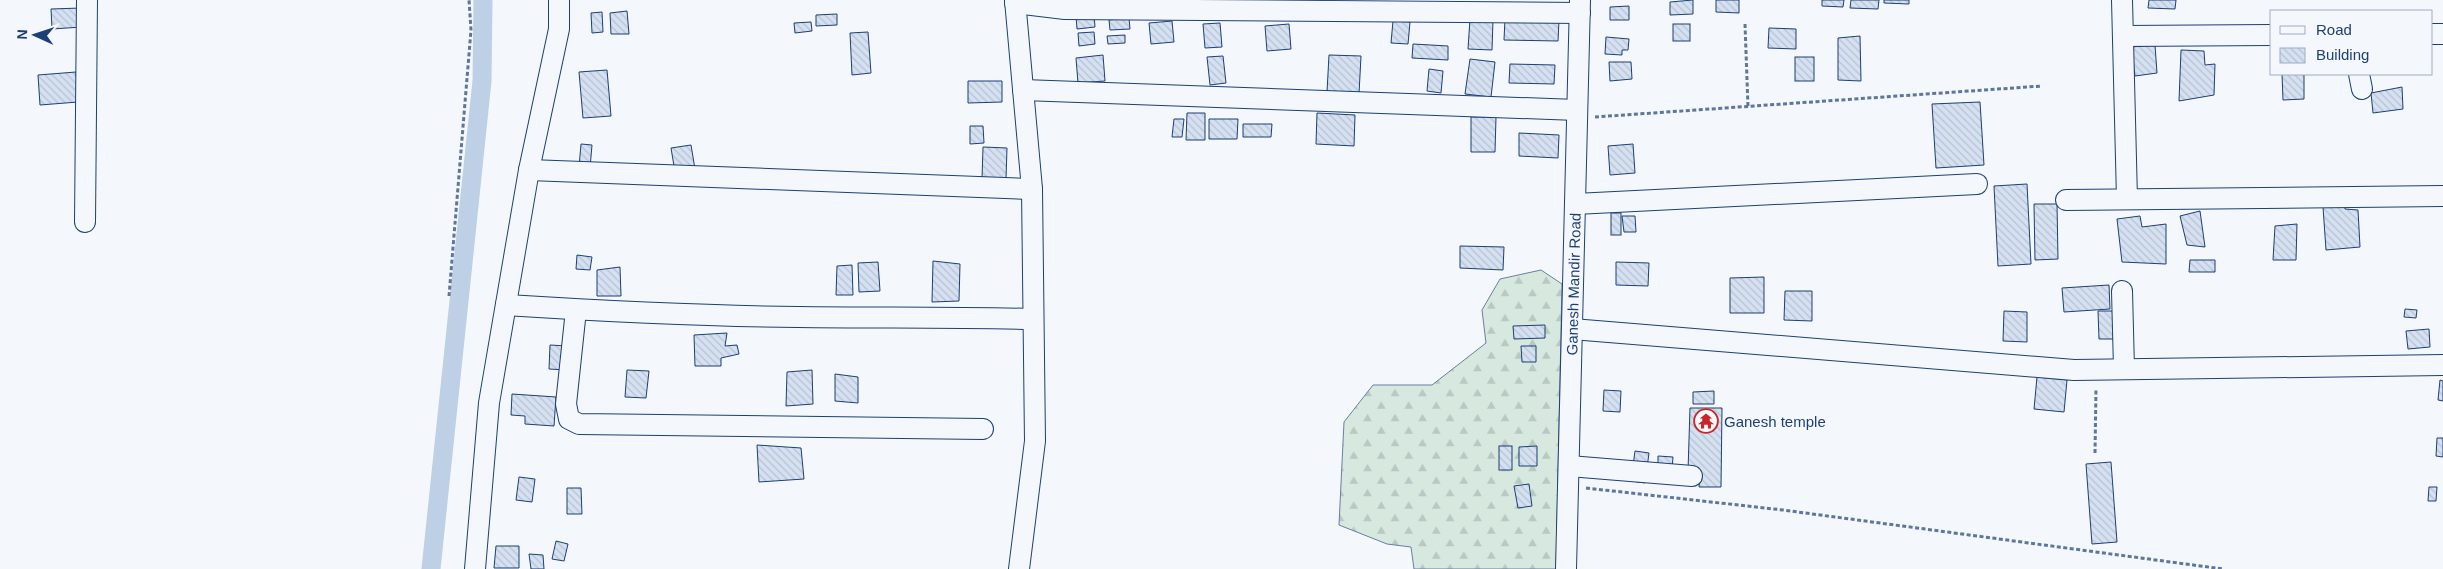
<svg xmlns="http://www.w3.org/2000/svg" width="2443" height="569" font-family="Arial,sans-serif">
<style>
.forest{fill:url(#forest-firs);stroke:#687fa3}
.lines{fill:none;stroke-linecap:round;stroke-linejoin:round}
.canal{stroke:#bed0e5;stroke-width:19}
.building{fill:url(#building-back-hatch);stroke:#1d3f73}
.minor-casing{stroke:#1d3f73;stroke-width:22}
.path{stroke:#5e769c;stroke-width:3;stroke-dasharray:4 2.5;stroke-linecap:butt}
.minor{stroke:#f4f7fb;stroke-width:20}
.labels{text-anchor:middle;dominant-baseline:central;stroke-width:4;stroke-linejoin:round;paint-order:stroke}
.street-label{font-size:15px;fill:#1d3f73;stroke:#f4f7fb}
.poi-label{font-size:15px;fill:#1d3f73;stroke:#f4f7fb;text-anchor:start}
</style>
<defs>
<pattern id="forest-firs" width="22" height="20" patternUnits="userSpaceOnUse" patternTransform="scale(1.25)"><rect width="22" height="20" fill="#d7e8df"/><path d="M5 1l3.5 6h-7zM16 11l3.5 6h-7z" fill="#b8c8c3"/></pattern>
<pattern id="building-back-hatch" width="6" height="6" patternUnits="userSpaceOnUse" patternTransform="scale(1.25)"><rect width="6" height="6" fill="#d5e0f0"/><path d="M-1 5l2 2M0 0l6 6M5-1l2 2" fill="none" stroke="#b6c1d1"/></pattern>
</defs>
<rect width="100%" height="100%" fill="#f4f7fb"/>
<path class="forest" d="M1541,270l21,14 -6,285h-142l-3,-22 -24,-3 -48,-19 5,-103 29,-37h59l54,-42 -4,-33 18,-31z"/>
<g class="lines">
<path class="canal" d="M431,569l51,-488 1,-81"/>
</g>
<g class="building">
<path d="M1693,0v14l-23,1v-13z"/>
<path d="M1716,0h23v13l-23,-1z"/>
<path d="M1822,0h22l-1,7 -21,-1z"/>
<path d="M1851,0h28l-1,9 -28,-1z"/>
<path d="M1884,0h25v4l-25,-1z"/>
<path d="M2149,0h27l-1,9 -27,-1z"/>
<path d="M1629,6v14h-19v-13z"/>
<path d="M81,8l1,19 -30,2 -1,-20z"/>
<path d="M627,11l2,23h-18l-1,-21z"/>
<path d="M602,12l1,20 -11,1 -1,-20z"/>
<path d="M837,14v11l-21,1v-11z"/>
<path d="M1094,14l1,13 -18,2 -1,-13z"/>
<path d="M1129,18l1,11 -20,1 -1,-10z"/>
<path d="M1470,19l23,1 -1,30 -24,-1z"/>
<path d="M1505,19l54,1 -1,21 -54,-1z"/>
<path d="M1172,21l2,21 -23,2 -2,-21z"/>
<path d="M1393,21l17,1 -2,22 -17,-1z"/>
<path d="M811,22l1,9 -17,2 -1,-10z"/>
<path d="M1220,23l2,24 -17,1 -2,-24z"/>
<path d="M1289,24l2,25 -24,2 -2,-25z"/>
<rect x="1673" y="24" width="17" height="17"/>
<path d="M1769,28l27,1v20l-28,-1z"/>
<path d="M868,32l3,41 -19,2 -2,-42z"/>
<path d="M1094,32l1,12 -16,2 -1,-13z"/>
<path d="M1125,35v8l-17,1 -1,-8z"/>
<path d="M1860,36l1,45 -23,-1v-42z"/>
<path d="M1606,37l23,2 -1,11h-6v5l-17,-1z"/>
<path d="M1413,44l35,2v14l-36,-2z"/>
<path d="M2155,45l2,28 -22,3 -4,-29z"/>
<path d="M2181,50l23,1 1,14 10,-1 -1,31 -35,6z"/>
<path d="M1103,55l2,26 -27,2 -2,-25z"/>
<path d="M1329,55l32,1 -2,38 -32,-2z"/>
<path d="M1223,56l3,27 -16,2 -3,-28z"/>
<rect x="1795" y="57" width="19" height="24"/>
<path d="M1470,59l25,3 -4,35 -26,-3z"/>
<path d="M1609,62h22l1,17 -22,2z"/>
<path d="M1510,64l45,1 -1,19 -45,-1z"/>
<path d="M1429,69l14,2 -2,22 -14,-2z"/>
<path d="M607,70l4,46 -28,2 -4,-46z"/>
<path d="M76,72l2,30 -38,3 -2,-30z"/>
<path d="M2282,74h22v25l-21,1z"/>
<path d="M968,81h34v21l-34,1z"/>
<path d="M2402,87l1,22 -30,4 -2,-20z"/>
<path d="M1980,102l4,63 -48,3 -4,-64z"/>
<path d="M1187,113h18v27h-19z"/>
<path d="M1317,113l38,2 -1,31 -38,-2z"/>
<path d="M1471,117h25l-1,35h-24z"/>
<path d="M1174,119h10l-2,18h-10z"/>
<path d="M1209,119h29l-1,20h-28z"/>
<path d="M1243,124h29l-1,13h-28z"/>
<path d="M970,126h13l1,17 -14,1z"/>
<path d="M1519,133l40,2 -1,23 -39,-2z"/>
<path d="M581,144l11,1 -2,23 -11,-1z"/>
<path d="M1633,144l2,29 -25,2 -2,-29z"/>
<path d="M691,145l4,24 -20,3 -4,-24z"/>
<path d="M983,147l24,1 -1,31h-24z"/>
<path d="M2027,184l4,80 -33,2 -4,-80z"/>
<path d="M2034,204h23l1,55 -23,1z"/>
<path d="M2344,204l1,5 13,1 2,37 -34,3 -3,-43z"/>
<path d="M2200,211l5,36 -18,-2 -7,-29z"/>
<rect x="1611" y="213" width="10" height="22"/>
<path d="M1622,216h13l1,16h-12z"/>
<path d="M2140,216l2,11 24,-3v40l-44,-2 -5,-43z"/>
<path d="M2297,224l-1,36h-23l2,-34z"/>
<path d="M1460,246l44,1 -1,23 -43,-2z"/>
<path d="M577,255l15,2 -2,13 -14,-1z"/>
<path d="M2190,260h25v12h-26z"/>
<path d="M933,261l27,3 -1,37 -27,1z"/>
<path d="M878,262l2,29 -21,1 -1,-29z"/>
<path d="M1616,262l33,1 -1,23 -32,-1z"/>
<path d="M852,265l1,30h-17l1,-29z"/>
<path d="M620,267l1,29h-24v-26z"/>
<path d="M1764,277v36h-34v-35z"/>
<path d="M2109,285l1,24 -46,3 -2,-24z"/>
<path d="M1785,291h27v30l-28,-1z"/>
<path d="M2405,309l12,1 -1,8 -12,-1z"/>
<path d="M2004,311l23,1v30l-24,-1z"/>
<path d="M2098,311h15l1,28h-15z"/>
<path d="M1545,325v13l-31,1 -1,-13z"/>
<path d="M2429,329l1,18 -22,2 -2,-18z"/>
<path d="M727,333l-2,13 12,-1 2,9 -18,4v8h-26l-1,-31z"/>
<path d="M550,345l17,1 -1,24 -17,-1z"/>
<path d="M1521,346h15v16h-14z"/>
<path d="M627,370l22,1 -3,27 -21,-1z"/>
<path d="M812,370l1,34 -27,2 1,-34z"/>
<path d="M835,374l23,3v26l-23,-2z"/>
<path d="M2037,377l30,3 -3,32 -30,-3z"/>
<path d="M2440,380l3,1v20l-5,-1z"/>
<path d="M1604,390l17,1 -1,21 -17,-1z"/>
<path d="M1714,391v13h-21v-12z"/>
<path d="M512,394l44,3 -2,29 -29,-2v-8l-14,-1z"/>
<path d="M1690,408h32l-1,79h-22l1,-15 -12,-1z"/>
<path d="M2437,438h6v19l-7,-1z"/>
<path d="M757,445l44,3 3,31 -45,3z"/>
<rect x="1499" y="446" width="13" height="24"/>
<path d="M1537,446v20h-18v-19z"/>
<path d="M1635,451l14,2 -4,30 -14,-2z"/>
<path d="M1658,456l15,1 -1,12 -14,-1z"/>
<path d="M2111,462l6,80 -25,2 -6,-80z"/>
<path d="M519,477l16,2 -3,23 -16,-2z"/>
<path d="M1529,484l3,22 -14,2 -4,-22z"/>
<path d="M2429,487h8l-1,14h-8z"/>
<path d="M567,488h14l1,26h-15z"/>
<path d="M556,541l12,3 -4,17 -12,-2z"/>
<path d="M496,546h23v22h-25z"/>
<path d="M529,554l14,1 1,14h-13z"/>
</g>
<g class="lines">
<g class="minor-casing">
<g id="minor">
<path d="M1015,0l17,189 3,252 -16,128"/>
<path d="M2122,0l5,199"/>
<path d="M1015,3l50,6 515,4"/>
<path d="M2432,34h11"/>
<path d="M2123,36l149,-1"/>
<path d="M2359,74l3,15"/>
<path d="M1023,90l554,20"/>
<path d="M529,170l503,19"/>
<path d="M2066,200l377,-4"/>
<path d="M1575,204l402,-20"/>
<path d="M85,222l2,-222"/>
<path d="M2122,291l2,78"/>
<path d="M506,305c97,6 194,11 292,12 78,1 157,0 235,2"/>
<path d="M576,310l-10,94 3,15 10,5 404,5"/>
<path d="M1572,329l502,41 369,-5"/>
<path d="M1569,466l123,10"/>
<path d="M475,569l14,-166 40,-233 30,-141v-29"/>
<path id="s1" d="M1566,569l14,-569"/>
</g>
</g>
<g class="path">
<path d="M1745,24l3,83"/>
<path d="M1595,117l447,-31"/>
<path d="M449,296l22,-266 -2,-30"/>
<path d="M2095,453l1,-65"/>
<path d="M1586,488l197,22 440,59"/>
</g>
<use href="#minor" class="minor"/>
</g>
<defs>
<g id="temple-ring" transform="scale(1.25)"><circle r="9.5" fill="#f4f7fb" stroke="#c62828" stroke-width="1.5"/><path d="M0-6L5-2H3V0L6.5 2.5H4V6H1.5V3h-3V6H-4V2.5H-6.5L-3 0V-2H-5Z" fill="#c62828"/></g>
</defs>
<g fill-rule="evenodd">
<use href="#temple-ring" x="1706" y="421"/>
</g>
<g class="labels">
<g class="street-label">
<text stroke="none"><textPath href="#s1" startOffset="285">Ganesh Mandir Road</textPath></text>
</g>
<g class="poi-label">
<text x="1724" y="421">Ganesh temple</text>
</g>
</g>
<rect x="2270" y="10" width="162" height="65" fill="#f4f7fb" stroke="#9eadc5"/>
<rect x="2280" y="26" width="25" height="8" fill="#f4f7fb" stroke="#9eadc5"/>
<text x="2316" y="35" font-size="15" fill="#1d3f73">Road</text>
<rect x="2280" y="48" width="25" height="15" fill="url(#building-back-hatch)" stroke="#9eadc5"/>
<text x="2316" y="60" font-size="15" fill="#1d3f73">Building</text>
<g transform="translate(35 35) rotate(273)" stroke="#f4f7fb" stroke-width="4" paint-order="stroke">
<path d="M0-4L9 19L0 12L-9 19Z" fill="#1d3f73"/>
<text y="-8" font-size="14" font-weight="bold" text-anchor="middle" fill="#1d3f73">N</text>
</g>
</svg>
